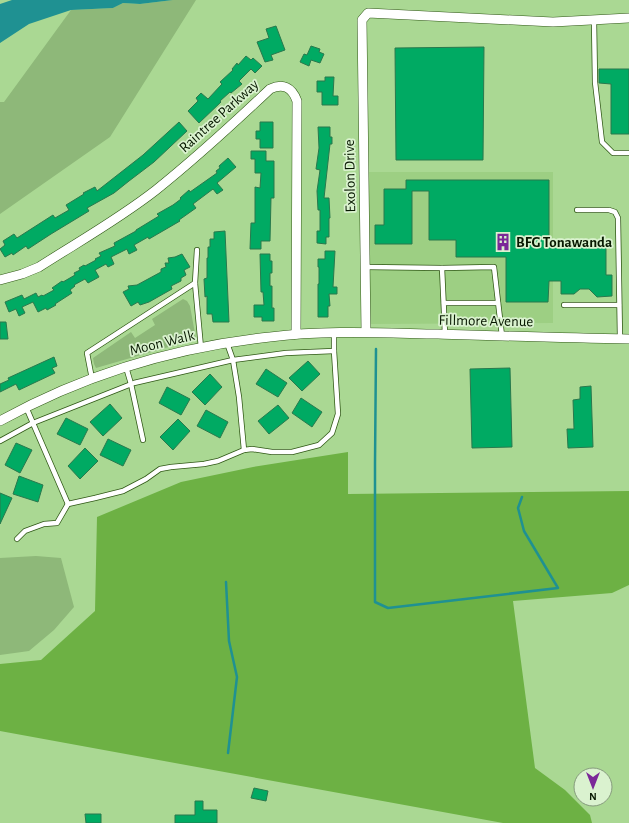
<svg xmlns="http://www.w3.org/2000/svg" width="629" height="823" font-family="'Alegreya Sans',sans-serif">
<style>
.built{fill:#9dcf83}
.green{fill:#8eb879}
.forest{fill:#6db144}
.water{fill:#1f9192}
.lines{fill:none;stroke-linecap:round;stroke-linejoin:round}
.stream{stroke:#1f9192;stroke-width:2.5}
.building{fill:#00aa63;stroke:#29794d}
.lane-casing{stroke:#2f5715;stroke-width:6}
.street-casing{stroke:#2f5715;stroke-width:10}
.lane{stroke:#fff;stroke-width:4.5}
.street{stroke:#fff;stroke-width:9}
.labels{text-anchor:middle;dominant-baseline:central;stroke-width:3.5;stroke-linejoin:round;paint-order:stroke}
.street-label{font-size:15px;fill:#071801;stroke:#daf2cf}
.poi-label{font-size:15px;font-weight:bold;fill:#071801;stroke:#daf2cf;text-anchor:start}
</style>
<rect width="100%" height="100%" fill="#aad893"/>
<path class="built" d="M364,172h189v151l-188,1z"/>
<g class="green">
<path d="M173,0h23l-86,137 -110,77v-112h4l67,-92 42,-2 10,-5 17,1z"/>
<path d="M183,299l4,2 3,5 6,33 -100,29 -2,-4 -1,-6 38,-26 4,6 20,-13 -3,-6z"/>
<path d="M36,556l25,2 13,49 -20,23 -25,21 -29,4v-97z"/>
</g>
<path class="forest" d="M348,452v42l281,-3v94l-17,8 -99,8 22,167 30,22 25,25 2,8h-89l-503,-92v-67l41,-4 54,-49 2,-94 84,-35 72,-15z"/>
<path class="water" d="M12,0h161l-33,4 -17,-1 -10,5 -42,2 -42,14 -29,19v-39z"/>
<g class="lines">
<g class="stream">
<path d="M376,349l-1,114v139l13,6 170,-20 -34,-57 -6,-23 4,-11"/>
<path d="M226,582l3,59 8,36 -9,76"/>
</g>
</g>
<g class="building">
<path d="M276,26l9,24 -14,5 2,5 -8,2 -8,-20 12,-4 -3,-9z"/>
<path d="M311,46l9,3 -1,3 5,2 -4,9 -9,-3 -2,6 -9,-4 4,-8 3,1z"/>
<path d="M484,47l-1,113h-87l-1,-112z"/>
<path d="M246,56l5,4 2,-2 9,8 -7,7 -4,-4 -12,12 3,3 -11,9 -1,-1 -10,9 1,1 -22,21 -11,-12 10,-10 -2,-3 5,-5 7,6 14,-15 -2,-2 13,-12 -1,-1 5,-6 1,2z"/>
<path d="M599,69h30v65h-18v-50l-12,-1z"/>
<path d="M325,77h9l-1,19h5v9h-16v-13h-5v-11h8z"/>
<path d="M179,122l8,9 -33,31 -25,19 -15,12 -27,15 2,3 -38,23 -23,15 -2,-3 -13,9 -1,-2 -7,4 -5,-8 5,-4 -2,-4 11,-7 3,4 36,-23 2,3 14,-8 -3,-5 18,-11 -1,-1 12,-6 2,4 46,-36z"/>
<path d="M260,122h13v26h-13v-9h-4v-8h4z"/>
<path d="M318,127h12v10h2v7h-2l-6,54h5l1,20h-1v19h-3v7l-9,-1v-12h3v-21h-2l-1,-19 3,-21 -4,-1 3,-21z"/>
<path d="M251,151h15v10h8v37h-3l-1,43h-9v8h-11l1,-26h4v-36l5,1 1,-15h-6v-14h-4z"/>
<path d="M228,158l8,9 -19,16 6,7 -6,4 -4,-5 -20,15 3,4 -17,12 1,1 -31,18 -1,-2 -14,8 3,5 -8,4 -2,-5 -16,8 3,7 -6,3 -2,-3 -11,6 4,7 -11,6 -3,-4 -11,6 1,1 -5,4 2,3 -17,11 1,1 -9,5 -1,-2 -8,4 -5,-10 -11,5 3,6 -6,3 -3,-7 -7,3 -4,-10 17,-7 2,4 12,-6 2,4 4,-2 1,1 11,-6 -2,-2 10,-7 1,1 12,-7 -1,-2 6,-3 -1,-2 5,-3 1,1 11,-6 -1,-1 6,-3 -2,-3 16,-7 -1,-3 22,-12v-1l23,-14 -2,-2 16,-9 8,-6 -1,-1 9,-8 1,2 27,-19 -1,-2 4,-3 -1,-2z"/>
<path d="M406,180h143v62l57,-1v34h6v21l-15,1 -8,-8h-9l-6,5h-13v-13h-12l-1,21h-42v-45h-50v-17h-27v-49h-17v53h-37v-19h9v-36h22z"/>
<path d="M225,231l4,91h-16l-1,-8h-5v-18l-2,1 -1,-18 3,-1v-20h1v-11h2v-8h4v-7z"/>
<path d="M325,251h10l-2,36h4v7h-8l1,12h-2v11h-10v-33h1v-17h-1v-8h7z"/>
<path d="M182,254l8,13 -6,3 2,5 -5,3v3l-10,5 1,3 -23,13 -9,3 -2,-3 -7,4 -8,-14 6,-3 -1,-3 9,-1 24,-13v-3l5,-2 -1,-4h4l-1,-5 7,-1z"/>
<path d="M260,254h10v7h2v12h-2v13h2v22h2v13h-12v-4h-8v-12h10l-1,-13h-2z"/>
<path d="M0,322h6l2,17h-8z"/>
<path d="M54,357l3,9 -5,2 3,5 -36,17 -3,-6 -16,8v-8l9,-4 -1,-2z"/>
<path d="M308,361l12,13 -18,17 -13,-13z"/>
<path d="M510,368l2,79 -40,1 -2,-79z"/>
<path d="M266,369l21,14 -9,14 -22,-13z"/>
<path d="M210,374l12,13 -17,18 -13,-13z"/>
<path d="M591,386l2,61 -25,1 -1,-19h7l-1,-29 7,-1v-12z"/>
<path d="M167,387l23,12 -9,16 -22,-12z"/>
<path d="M301,398l21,14 -10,15 -20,-14z"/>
<path d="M110,404l12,14 -19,18 -13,-14z"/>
<path d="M278,405l11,13 -20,16 -11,-13z"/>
<path d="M206,410l22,12 -8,16 -23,-12z"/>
<path d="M66,418l22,11 -8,16 -23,-11z"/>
<path d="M178,419l12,12 -17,19 -13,-13z"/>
<path d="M108,439l23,11 -8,16 -23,-11z"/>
<path d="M16,443l16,7 -12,23 -15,-8z"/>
<path d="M85,448l13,13 -18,18 -12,-13z"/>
<path d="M19,476l24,9 -5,17 -25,-8z"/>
<path d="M0,493l12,5 -12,26z"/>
<path d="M254,788l14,3 -2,10 -15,-3z"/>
<path d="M195,801h8v9h14v13h-42v-8h20z"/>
<path d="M85,814h16v9h-15z"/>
</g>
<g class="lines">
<g class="lane-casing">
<g id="lane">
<path d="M594,20l1,62 7,60 11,11h16"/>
<path d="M577,210h32l6,2 3,6 2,121"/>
<path d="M197,250l-2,33 6,65"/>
<path d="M365,267l77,1"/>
<path d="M444,303h54"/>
<path d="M564,305h55"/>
<path d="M445,334l-3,-66 52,-1 8,69"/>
<path d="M227,343l6,17 6,37 5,53"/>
<path d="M126,367l5,17 12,56"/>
<path d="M92,379l-5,-26 108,-70"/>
<path d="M26,407l42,97 27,-6 28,-7 23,-12 14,-10 11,-2 33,-3 14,-3 26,-11 8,-1 20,3h20l27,-7 13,-12 6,-19 -4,-63"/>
<path d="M0,441l33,-18 101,-40 99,-23 53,-7 48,-2v-18"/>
<path d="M17,539l8,-8 19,-7 13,-1 11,-19"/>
</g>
</g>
<g class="street-casing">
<g id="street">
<path d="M0,280l22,-6 17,-7c39,-25 80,-48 117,-77 40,-32 77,-66 114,-101 13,-6 22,-2 27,12l-1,233"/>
<path d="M366,332l-4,-312 6,-7 185,9 76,-4"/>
<path d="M0,421c83,-46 176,-74 270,-84 56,-7 112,-4 168,-3 64,2 127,4 191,5"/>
</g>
</g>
<use href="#lane" class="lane"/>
<use href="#street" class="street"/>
</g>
<defs>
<g id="building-bare" transform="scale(1.38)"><path d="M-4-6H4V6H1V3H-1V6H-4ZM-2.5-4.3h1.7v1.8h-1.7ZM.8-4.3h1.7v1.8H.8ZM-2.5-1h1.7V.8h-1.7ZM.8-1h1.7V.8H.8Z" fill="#7b2898" stroke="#daf2cf" stroke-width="2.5" paint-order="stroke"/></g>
</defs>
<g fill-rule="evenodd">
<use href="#building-bare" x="503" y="242"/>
</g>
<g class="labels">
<g class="street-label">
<text transform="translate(219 116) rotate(-42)">Raintree Parkway</text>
<text transform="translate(350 176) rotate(-91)">Exolon Drive</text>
<text transform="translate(486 321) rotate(1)">Fillmore Avenue</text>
<text transform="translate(162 343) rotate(-14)">Moon Walk</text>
</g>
<g class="poi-label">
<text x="516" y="242">BFG Tonawanda</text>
</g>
</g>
<g transform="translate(593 787) rotate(180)"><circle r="19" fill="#daf2cf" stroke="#869b7d"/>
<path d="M0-3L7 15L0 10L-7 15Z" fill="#7b2898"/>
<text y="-6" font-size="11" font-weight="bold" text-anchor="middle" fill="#071801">N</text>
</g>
</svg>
